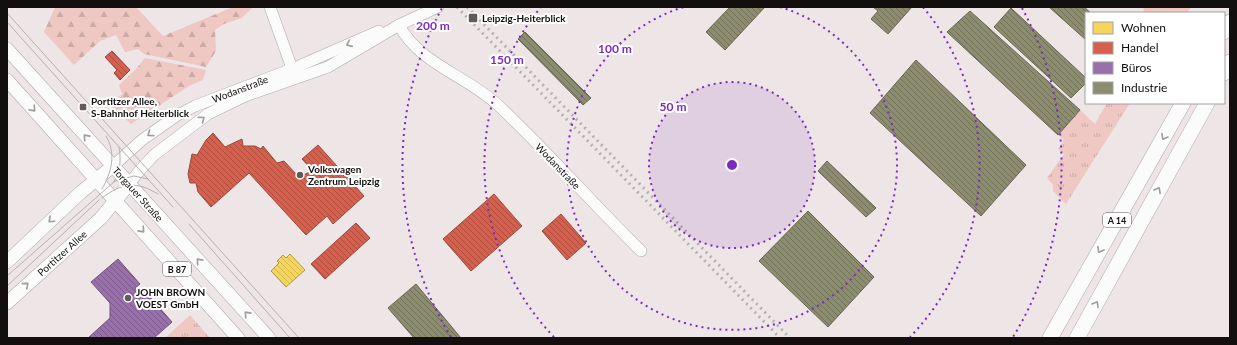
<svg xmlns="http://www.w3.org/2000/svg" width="1237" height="345" font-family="Lato,sans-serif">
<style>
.grass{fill:url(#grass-tufts)}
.forest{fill:url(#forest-firs)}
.homes{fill:url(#homes-back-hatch);stroke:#b29a45}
.shops{fill:url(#shops-back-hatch);stroke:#9c483a}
.offices{fill:url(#offices-back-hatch);stroke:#71537c}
.industry{fill:url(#industry-back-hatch);stroke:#686652}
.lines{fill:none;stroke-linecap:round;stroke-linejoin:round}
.minor-casing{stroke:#aea8a8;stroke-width:12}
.major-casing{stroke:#aea8a8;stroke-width:14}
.highway-casing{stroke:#aea8a8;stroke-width:16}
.minor{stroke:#fcfbfb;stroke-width:11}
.major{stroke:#fcfbfb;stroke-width:13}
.highway{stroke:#fcfbfb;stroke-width:15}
.tram{stroke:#b4b2b2;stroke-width:1}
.rail{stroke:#b4b2b2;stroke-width:3;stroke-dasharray:2 4;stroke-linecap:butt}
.oneway{stroke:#9f9d9d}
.ring{fill:none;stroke:#7b2cbf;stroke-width:2;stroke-dasharray:2 4}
.poi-dot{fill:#605a5a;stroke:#fff;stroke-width:1.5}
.labels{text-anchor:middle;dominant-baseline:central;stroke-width:4;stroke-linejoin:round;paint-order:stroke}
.shield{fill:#fff;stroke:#5a5757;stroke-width:1}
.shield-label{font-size:9px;font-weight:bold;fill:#140f0f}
.poi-label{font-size:10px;font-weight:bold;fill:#140f0f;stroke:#fff;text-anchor:start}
.street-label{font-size:10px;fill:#140f0f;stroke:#fff}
.centre{fill:#7b2cbf;stroke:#fff;stroke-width:2}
.ring-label{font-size:12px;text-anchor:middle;font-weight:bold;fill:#7b2cbf;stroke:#fff;stroke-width:4;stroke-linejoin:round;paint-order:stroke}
</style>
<defs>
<pattern id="grass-tufts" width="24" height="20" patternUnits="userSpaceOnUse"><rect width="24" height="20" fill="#efc7c3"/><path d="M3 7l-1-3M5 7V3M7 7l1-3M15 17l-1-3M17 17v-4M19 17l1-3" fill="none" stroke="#ccaaa6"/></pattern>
<pattern id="forest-firs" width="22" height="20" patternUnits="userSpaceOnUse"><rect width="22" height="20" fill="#efc7c3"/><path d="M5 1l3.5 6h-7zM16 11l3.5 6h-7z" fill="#ccaaa6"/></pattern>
<pattern id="homes-back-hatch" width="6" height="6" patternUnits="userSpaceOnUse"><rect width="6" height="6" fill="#f6d55c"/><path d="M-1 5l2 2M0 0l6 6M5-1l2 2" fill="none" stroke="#d2b64f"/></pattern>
<pattern id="shops-back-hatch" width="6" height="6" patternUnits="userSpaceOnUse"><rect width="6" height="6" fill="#d6604d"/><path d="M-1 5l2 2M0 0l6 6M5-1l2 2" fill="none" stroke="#ac4e3e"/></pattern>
<pattern id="offices-back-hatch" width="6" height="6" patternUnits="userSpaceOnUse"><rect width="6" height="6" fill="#9970ab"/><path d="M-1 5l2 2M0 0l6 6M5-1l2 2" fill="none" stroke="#7c5a8a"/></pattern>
<pattern id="industry-back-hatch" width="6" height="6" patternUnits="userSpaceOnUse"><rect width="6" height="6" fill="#8c8c6e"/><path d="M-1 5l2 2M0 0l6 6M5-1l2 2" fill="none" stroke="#717159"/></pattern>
</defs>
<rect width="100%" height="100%" fill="#eee6e6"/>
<g class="grass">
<path d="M1144,7h47l-4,6h-44z"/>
<path d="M1107,103h23l-64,101 -13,-13v-6l-6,-7 17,-24 -6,-5 6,-9 -6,-5 22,-25 15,14z"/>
<path d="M190,315l20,23h-45z"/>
</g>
<g class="forest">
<path d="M55,7h81l27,29 70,-29h20l-11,11 -18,6 -9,6 1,21 -10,16 -62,-13 -6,-5 -13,3 -9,-17 -16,6 -26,24 -30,-33z"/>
<path d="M145,58l61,12 -3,10 -14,6 -58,38 -21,-19 12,-11 -3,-9 16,-15z"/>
</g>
<path class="homes" d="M290,254l15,16 -19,17 -15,-16 8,-8 -2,-2 6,-6 3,3z"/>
<g class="shops">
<path d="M112,51l18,19 -10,10 -6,-7 3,-3 -12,-13z"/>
<path d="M213,133l12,14 17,-8 1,7h12l6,3 2,-3 14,17 7,-2 13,14 9,-1 6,-4 -10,-11 16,-14 46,51 -31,28 -6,-8 -21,19 -57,-62 -38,34 -13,-15 -2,-9h-6l-2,-9 4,-20 5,1 9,-15z"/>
<path d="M494,194l28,32 -51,45 -28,-32z"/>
<path d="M561,214l25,29 -19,17 -25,-29z"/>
<path d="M356,223l14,15 -45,41 -14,-15z"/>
</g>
<path class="offices" d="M118,259l22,25 -5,4 3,5 5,-4 29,33 -18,16h-66l22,-20v-15l-19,-21z"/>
<g class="industry">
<path d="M730,7h35l-40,43 -19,-18z"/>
<path d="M873,7h39l-24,27 -17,-15 7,-8z"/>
<path d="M1049,7h35l7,6h-5v27z"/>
<path d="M1011,8l75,70v5l-15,15 -77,-71z"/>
<path d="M970,11l110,99 -22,25 -111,-103z"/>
<path d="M525,32l66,66 -8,7 -65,-66z"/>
<path d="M916,60l110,105 -45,51 -111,-103z"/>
<path d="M827,161l49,47 -10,9 -48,-46z"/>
<path d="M808,211l66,66 -46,50 -69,-66z"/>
<path d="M416,284l45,54h-47l-26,-30z"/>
</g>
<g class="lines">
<g class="minor-casing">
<g id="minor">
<path d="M270,7l24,67"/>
<path d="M399,25c21,40 69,51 100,81 49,46 94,98 142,145"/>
<path d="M113,166l29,-26 34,-24 19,-10 97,-37 87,-38"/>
<path d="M129,184l11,-14 14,-15 54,-41 37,-18 83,-29 71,-42 39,-18"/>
</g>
</g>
<g class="major-casing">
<g id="major">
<path d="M7,49l262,289"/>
<path d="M7,80l231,258"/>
<path d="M7,262l73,-69 33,-27"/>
<path d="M7,303l94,-85 28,-34"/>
</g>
</g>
<g class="highway-casing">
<g id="highway">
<path d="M1224,32l6,-10"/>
<path d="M1224,73l6,-11"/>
<path d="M1050,338l133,-235"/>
<path d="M1077,338l130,-235"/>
</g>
</g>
<use href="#minor" class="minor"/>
<use href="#major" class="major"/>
<use href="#highway" class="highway"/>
<g class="tram">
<path d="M7,13l292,325"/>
<path d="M7,22l166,185"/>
<path d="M113,183c8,-10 8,-24 6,-36"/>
<path d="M102,189c9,-16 15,-35 4,-53"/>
<path d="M102,198c21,-16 34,-17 56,-4"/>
<path d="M189,224l101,114"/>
<path d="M7,276l108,-95 19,-5 14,3"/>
<path d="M7,286l92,-86"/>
</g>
<g class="rail">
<path d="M457,7l323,331"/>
<path d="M467,7l323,331"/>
</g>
</g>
<defs><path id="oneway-chevron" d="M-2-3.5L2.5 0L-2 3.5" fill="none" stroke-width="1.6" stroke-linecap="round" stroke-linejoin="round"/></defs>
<g class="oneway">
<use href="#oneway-chevron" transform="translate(349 44) rotate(156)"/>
<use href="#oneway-chevron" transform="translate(33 109) rotate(48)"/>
<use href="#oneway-chevron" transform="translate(202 119) rotate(-37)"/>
<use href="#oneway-chevron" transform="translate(150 134) rotate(144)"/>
<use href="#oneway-chevron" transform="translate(86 137) rotate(-132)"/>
<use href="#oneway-chevron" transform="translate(1164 137) rotate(120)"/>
<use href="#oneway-chevron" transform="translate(1158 190) rotate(-61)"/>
<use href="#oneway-chevron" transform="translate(51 220) rotate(137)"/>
<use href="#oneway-chevron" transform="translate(142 230) rotate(48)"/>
<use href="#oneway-chevron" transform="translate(1100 250) rotate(119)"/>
<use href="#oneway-chevron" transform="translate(199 261) rotate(-132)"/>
<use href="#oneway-chevron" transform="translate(26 285) rotate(-41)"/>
<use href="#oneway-chevron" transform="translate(1096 304) rotate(-61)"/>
<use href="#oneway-chevron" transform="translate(247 314) rotate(-132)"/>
</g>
<circle cx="732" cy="165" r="83" fill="#7b2cbf" fill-opacity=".12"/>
<g class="ring">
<circle cx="732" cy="165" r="83"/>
<path d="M780 7A165 165 0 1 1 684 7"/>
<path d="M554 337A248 248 0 0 1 541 7M923 7A248 248 0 0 1 910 337"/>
<path d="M451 337A330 330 0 0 1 442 8M1022 8A330 330 0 0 1 1013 337"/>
</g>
<g class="poi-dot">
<rect x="468" y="13" width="10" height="10" rx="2"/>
<rect x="79" y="103" width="8" height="8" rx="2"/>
<circle cx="300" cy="175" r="4"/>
<circle cx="128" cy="298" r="4"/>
</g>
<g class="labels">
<g class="shield">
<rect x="1103" y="213" width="28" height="14" rx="3"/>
<rect x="163" y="262" width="28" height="14" rx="3"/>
</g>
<g class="shield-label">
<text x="1117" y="220">A 14</text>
<text x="177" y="269">B 87</text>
</g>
<g class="poi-label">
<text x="482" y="18">Leipzig-Heiterblick</text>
<text x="91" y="101">Portitzer Allee,<tspan x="91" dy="12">S-Bahnhof Heiterblick</tspan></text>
<text x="308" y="169">Volkswagen<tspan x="308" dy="12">Zentrum Leipzig</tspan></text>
<text x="136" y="292">JOHN BROWN<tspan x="136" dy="12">VOEST GmbH</tspan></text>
</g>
<g class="street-label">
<text transform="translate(240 89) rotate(-21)">Wodanstraße</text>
<text transform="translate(558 166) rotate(46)">Wodanstraße</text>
<text transform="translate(138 194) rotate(48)">Torgauer Straße</text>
<text transform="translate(62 253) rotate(-42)">Portitzer Allee</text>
</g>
</g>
<circle cx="732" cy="165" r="6" class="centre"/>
<g class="ring-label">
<text x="433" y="30">200 m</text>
<text x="615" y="53">100 m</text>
<text x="507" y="64">150 m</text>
<text x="673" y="111">50 m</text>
</g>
<rect width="1237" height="345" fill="none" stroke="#140f0f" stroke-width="16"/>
<rect x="1085" y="12" width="140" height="92" fill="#ffffff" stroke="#a19f9f"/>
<rect x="1093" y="22" width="20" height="12" fill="#f6d55c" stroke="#a19f9f"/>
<text x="1121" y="32" font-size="12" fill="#140f0f">Wohnen</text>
<rect x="1093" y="42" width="20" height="12" fill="#d6604d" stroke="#a19f9f"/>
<text x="1121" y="52" font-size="12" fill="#140f0f">Handel</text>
<rect x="1093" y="62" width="20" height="12" fill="#9970ab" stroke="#a19f9f"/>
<text x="1121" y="72" font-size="12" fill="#140f0f">Büros</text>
<rect x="1093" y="82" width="20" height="12" fill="#8c8c6e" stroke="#a19f9f"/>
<text x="1121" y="92" font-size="12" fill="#140f0f">Industrie</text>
</svg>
